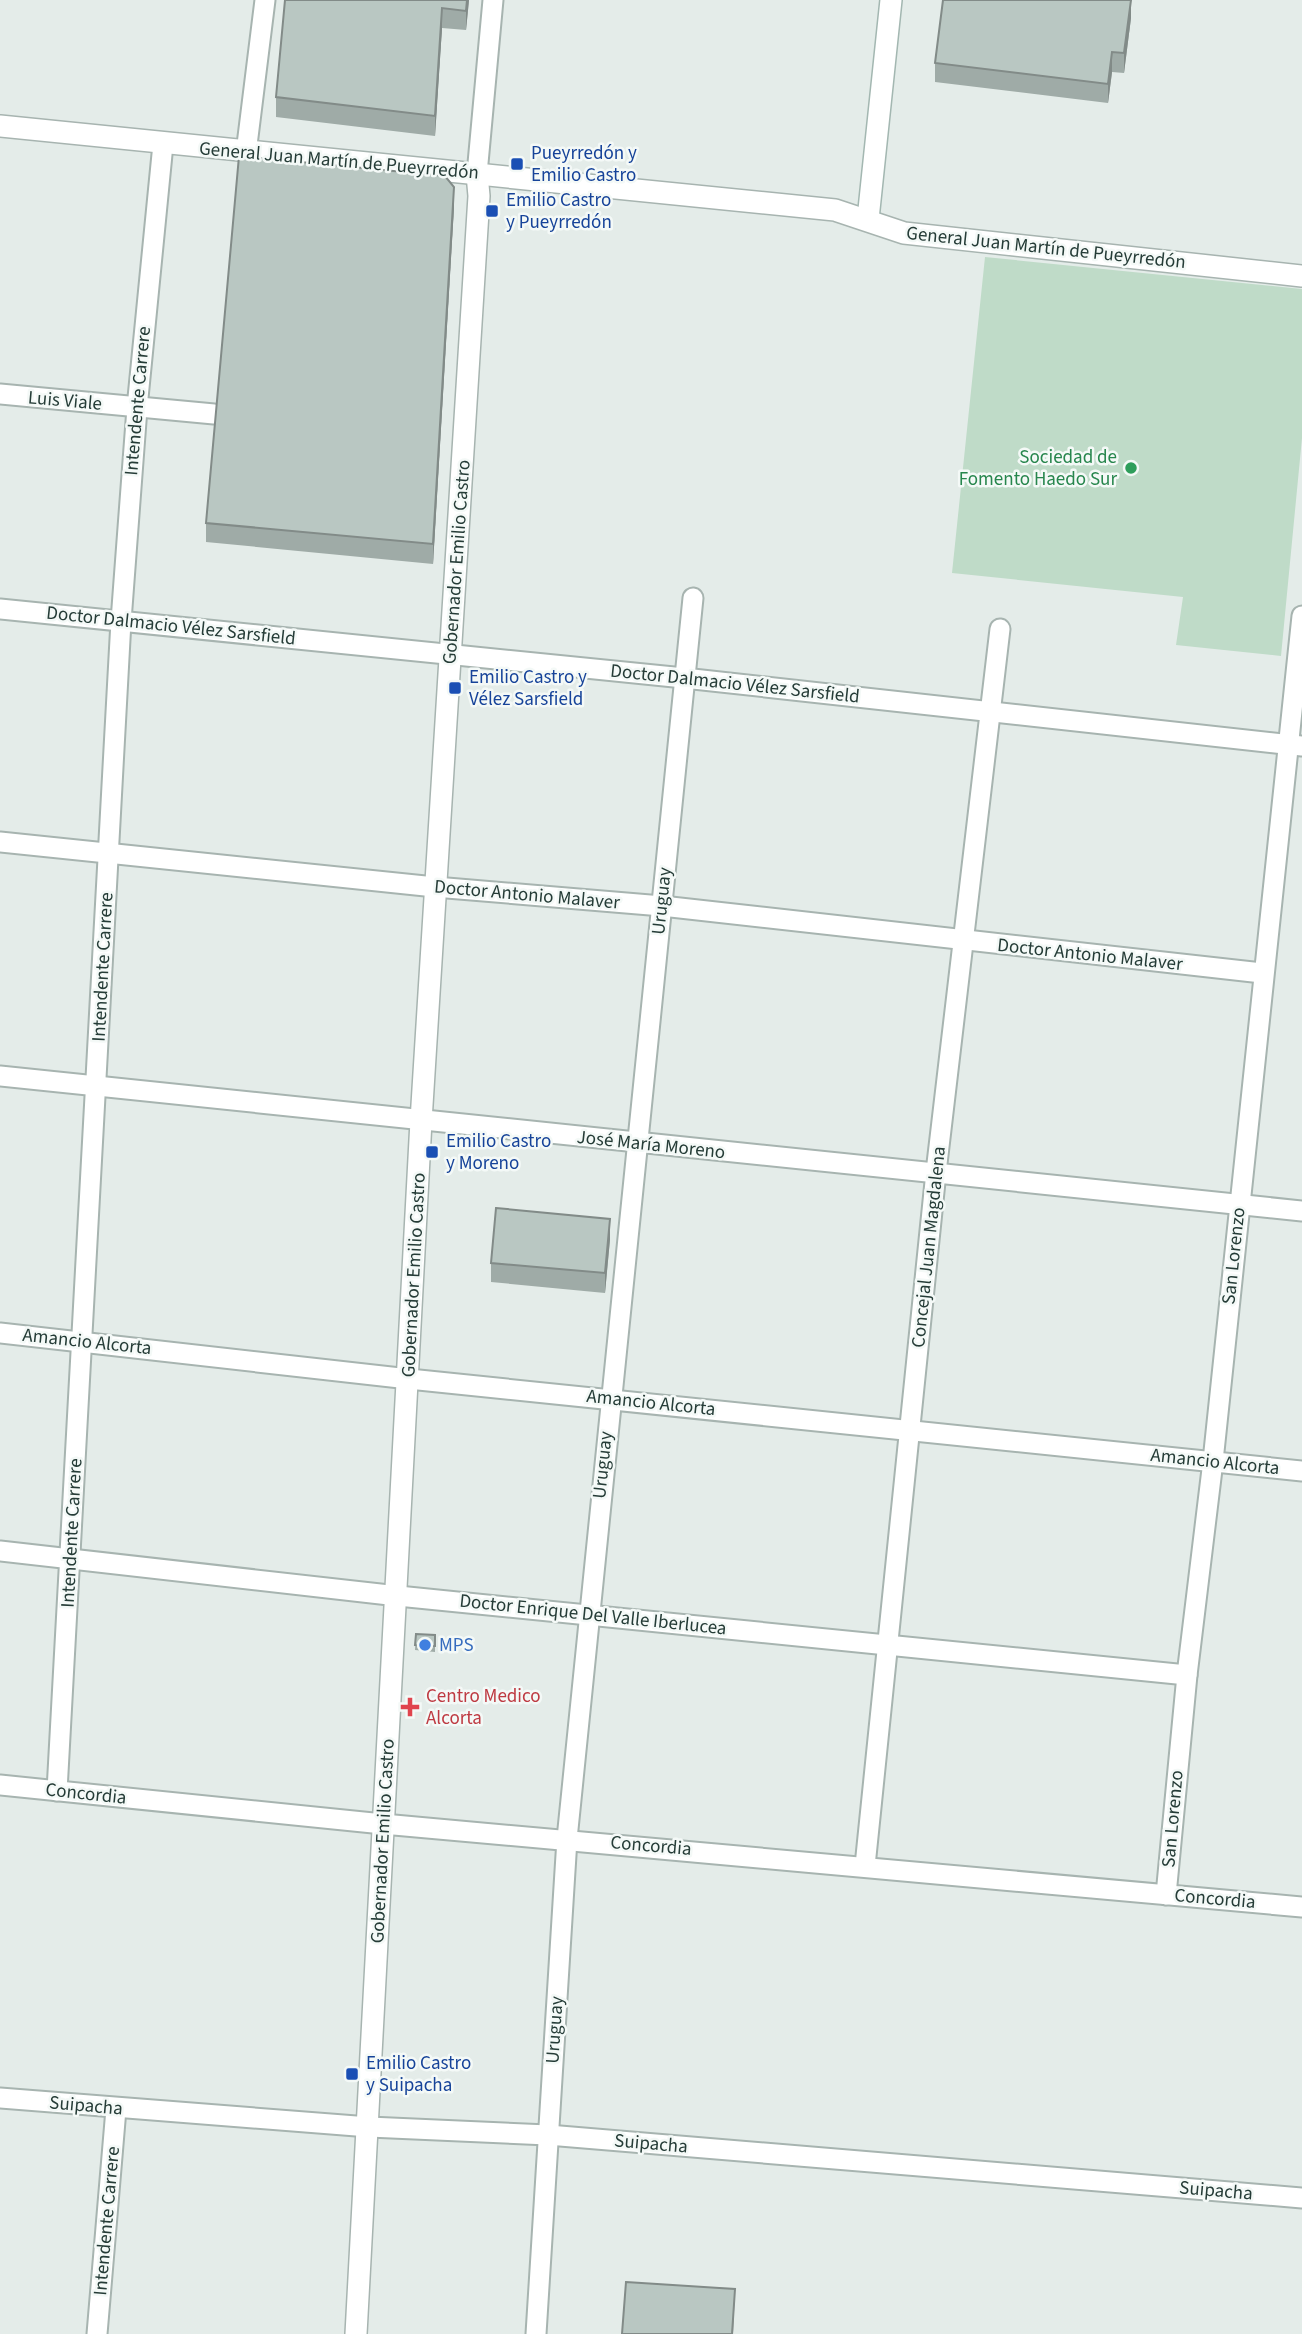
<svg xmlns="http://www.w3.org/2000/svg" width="1302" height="2334" font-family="'Source Sans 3',sans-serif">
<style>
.grass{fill:#bfdbc8}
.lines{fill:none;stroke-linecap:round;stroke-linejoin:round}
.minor-casing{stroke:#a7b4b0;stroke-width:23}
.tertiary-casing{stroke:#a7b4b0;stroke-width:24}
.secondary-casing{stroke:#a3b7b1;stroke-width:24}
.minor{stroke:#fff;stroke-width:19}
.tertiary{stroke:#fff;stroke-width:21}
.secondary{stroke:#fff;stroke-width:21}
.wall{fill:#9faba7}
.shaded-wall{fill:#828b88}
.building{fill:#b9c7c2;stroke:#828b88;stroke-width:2}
.transit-dot{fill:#1a4fb4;stroke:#f4f9f7;stroke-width:2.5}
.leisure-dot{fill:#2e9e5b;stroke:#f4f9f7;stroke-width:2.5}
.shop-dot{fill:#3f7fe0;stroke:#f4f9f7;stroke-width:2.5}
.health-dot{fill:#e0444e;stroke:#f4f9f7;stroke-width:2.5}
.labels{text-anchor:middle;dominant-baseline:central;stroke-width:5;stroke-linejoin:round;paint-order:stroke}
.transit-label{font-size:19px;fill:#164399;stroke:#f4f9f7;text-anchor:start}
.street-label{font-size:19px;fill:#253c37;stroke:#f4f9f7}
.leisure-label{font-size:19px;fill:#27864d;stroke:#f4f9f7;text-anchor:end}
.shop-label{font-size:19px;fill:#366cbe;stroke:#f4f9f7;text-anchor:start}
.health-label{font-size:19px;fill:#be3a42;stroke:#f4f9f7;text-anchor:start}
</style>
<rect width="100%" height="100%" fill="#e4ece9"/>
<path class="grass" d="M985,257l317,32v149l-21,218 -105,-11 7,-48 -231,-24z"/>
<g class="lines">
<g class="minor-casing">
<g id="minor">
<path d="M246,153l19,-153"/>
<path d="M477,174l16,-174"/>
<path d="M0,394l214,20"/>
<path d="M0,609l684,69 618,68"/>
<path d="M0,842l435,45 227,19 600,67"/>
<path d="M0,1076l1302,135"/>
<path d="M0,1333l409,46 893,92"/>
<path d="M0,1551l398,45 789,79"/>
<path d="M0,1785l383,39 919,83"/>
<path d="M57,1791l64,-1170 16,-213 26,-264"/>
<path d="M865,1866l71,-694 64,-543"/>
<path d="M1166,1895l21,-220 26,-214 89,-845"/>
<path d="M0,2098l369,29 179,8 754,63"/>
<path d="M97,2334l19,-225"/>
<path d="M536,2334l31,-495 126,-1241"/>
</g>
</g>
<g class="tertiary-casing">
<g id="tertiary">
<path d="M0,126l835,84 69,23 398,43"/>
<path d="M356,2334l65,-1213 58,-925 -2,-22"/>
</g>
</g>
<g class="secondary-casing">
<path id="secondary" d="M868,219l23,-219"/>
</g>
<use href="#minor" class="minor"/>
<use href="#tertiary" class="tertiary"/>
<use href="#secondary" class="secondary"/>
</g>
<g class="wall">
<path d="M285,0h184l-3,30 -24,-2 -7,108 -159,-19v-20z"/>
<path d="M1131,18l-7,55 -12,-1 -4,31 -173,-21v-19z"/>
<path d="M454,207l-21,357 -227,-22v-19z"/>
<path d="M610,1239l-5,54 -114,-11v-19z"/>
<path d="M416,1634l19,1v17l-20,-2z"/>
</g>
<g class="shaded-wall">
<path d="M467,0h2l-3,30v-19z"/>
<path d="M1131,0v18l-7,55v-20z"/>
<path d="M442,8v20l-7,108v-20z"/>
<path d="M1112,52v20l-4,31v-19z"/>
<path d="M454,187v20l-21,357v-20z"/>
<path d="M610,1219v20l-5,54v-20z"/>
<path d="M735,2289l-2,45h-1z"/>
</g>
<g class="building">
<path d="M285,0h182l-1,11 -24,-3 -7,108 -159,-19z"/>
<path d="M943,0h188l-7,53 -12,-1 -4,32 -173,-21z"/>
<path d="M239,156l206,20 9,11 -21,357 -227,-21z"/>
<path d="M496,1208l114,11 -5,54 -114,-10z"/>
<path d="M416,1634l19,1v11l-20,-1z"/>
<path d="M626,2282l109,7 -3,45h-110z"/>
</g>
<g class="transit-dot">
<rect x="510" y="157" width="14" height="14" rx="3.5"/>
<rect x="485" y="204" width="14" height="14" rx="3.5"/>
<rect x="448" y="681" width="14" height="14" rx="3.5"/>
<rect x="425" y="1145" width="14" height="14" rx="3.5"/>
<rect x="345" y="2067" width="14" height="14" rx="3.5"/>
</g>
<circle class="leisure-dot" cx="1131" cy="468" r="7"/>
<circle class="shop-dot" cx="425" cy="1645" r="7"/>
<path class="health-dot" d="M406.5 1696.5h7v7h7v7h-7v7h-7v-7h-7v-7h7z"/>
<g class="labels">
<g class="transit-label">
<text x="531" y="153">Pueyrredón y<tspan x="531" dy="22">Emilio Castro</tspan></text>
<text x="506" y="200">Emilio Castro<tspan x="506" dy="22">y Pueyrredón</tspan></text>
<text x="469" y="677">Emilio Castro y<tspan x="469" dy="22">Vélez Sarsfield</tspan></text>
<text x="446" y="1141">Emilio Castro<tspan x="446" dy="22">y Moreno</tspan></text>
<text x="366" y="2063">Emilio Castro<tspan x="366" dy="22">y Suipacha</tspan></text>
</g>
<g class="street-label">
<text transform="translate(339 161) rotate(5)">General Juan Martín de Pueyrredón</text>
<text transform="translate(1046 248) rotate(6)">General Juan Martín de Pueyrredón</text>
<text transform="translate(65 401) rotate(5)">Luis Viale</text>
<text transform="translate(138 401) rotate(-85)">Intendente Carrere</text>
<text transform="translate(457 562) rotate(-86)">Gobernador Emilio Castro</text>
<text transform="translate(171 626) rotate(6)">Doctor Dalmacio Vélez Sarsfield</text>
<text transform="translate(735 684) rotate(6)">Doctor Dalmacio Vélez Sarsfield</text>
<text transform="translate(527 895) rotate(5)">Doctor Antonio Malaver</text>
<text transform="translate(662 901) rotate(-84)">Uruguay</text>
<text transform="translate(1090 955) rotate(6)">Doctor Antonio Malaver</text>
<text transform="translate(103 967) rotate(-87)">Intendente Carrere</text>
<text transform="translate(651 1145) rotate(6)">José María Moreno</text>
<text transform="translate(929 1247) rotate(-84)">Concejal Juan Magdalena</text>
<text transform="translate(1234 1256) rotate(-84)">San Lorenzo</text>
<text transform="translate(414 1275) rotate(-87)">Gobernador Emilio Castro</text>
<text transform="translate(87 1342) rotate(6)">Amancio Alcorta</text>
<text transform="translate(651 1403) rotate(6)">Amancio Alcorta</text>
<text transform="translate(1215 1462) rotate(6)">Amancio Alcorta</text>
<text transform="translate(603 1465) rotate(-84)">Uruguay</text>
<text transform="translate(72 1533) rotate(-87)">Intendente Carrere</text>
<text transform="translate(593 1615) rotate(6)">Doctor Enrique Del Valle Iberlucea</text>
<text transform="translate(86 1794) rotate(6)">Concordia</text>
<text transform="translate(1173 1819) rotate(-85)">San Lorenzo</text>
<text transform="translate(383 1841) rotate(-87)">Gobernador Emilio Castro</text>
<text transform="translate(651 1846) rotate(5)">Concordia</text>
<text transform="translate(1215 1899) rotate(5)">Concordia</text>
<text transform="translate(555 2030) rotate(-86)">Uruguay</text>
<text transform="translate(86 2106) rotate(5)">Suipacha</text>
<text transform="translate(651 2144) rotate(5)">Suipacha</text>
<text transform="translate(1216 2191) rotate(5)">Suipacha</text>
<text transform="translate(107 2221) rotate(-85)">Intendente Carrere</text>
</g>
<g class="leisure-label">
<text x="1117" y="457">Sociedad de<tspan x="1117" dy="22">Fomento Haedo Sur</tspan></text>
</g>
<g class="shop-label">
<text x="439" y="1645">MPS</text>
</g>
<g class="health-label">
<text x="426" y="1696">Centro Medico<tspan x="426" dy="22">Alcorta</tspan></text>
</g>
</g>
</svg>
